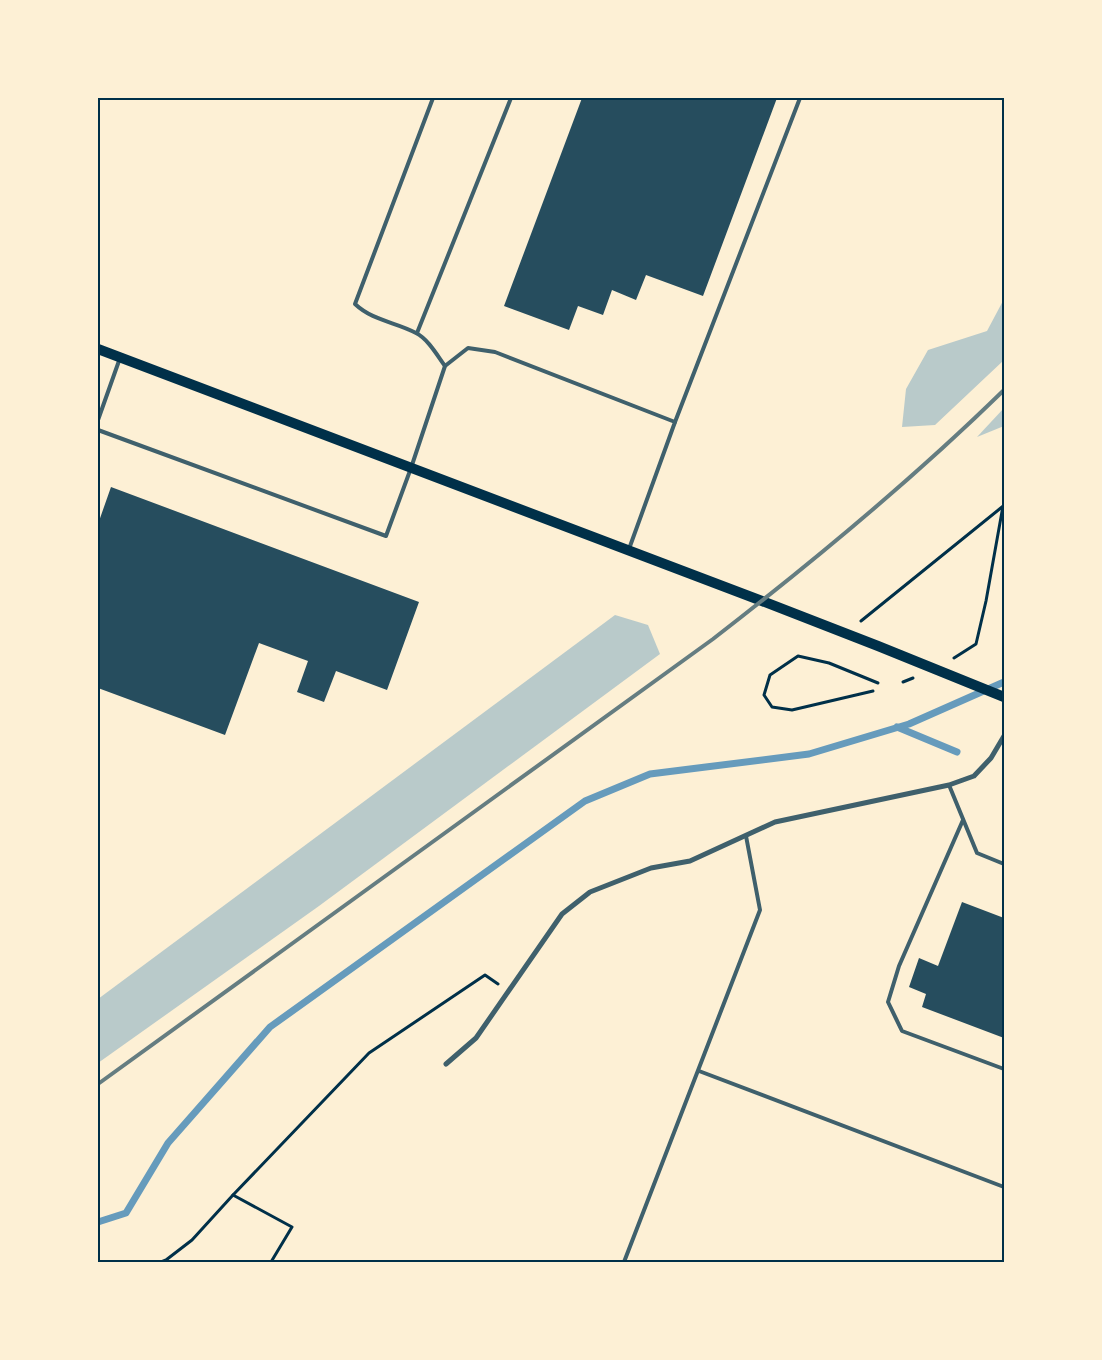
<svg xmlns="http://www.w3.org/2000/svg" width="1102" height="1360" font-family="'DM Sans',sans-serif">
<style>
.green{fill:#b9caca}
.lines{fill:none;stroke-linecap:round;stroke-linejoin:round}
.stream{stroke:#669bbc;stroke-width:7}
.building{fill:#264d5e}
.path{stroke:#003049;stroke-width:3}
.service{stroke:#3f606c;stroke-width:4}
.minor{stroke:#3f606c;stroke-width:5}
.secondary{stroke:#003049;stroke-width:10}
.rail{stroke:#657d81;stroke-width:4}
.neatline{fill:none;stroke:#003049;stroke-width:2}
</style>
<rect width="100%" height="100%" fill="#fdf0d5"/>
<g class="green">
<path d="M1004,299v61l-69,65 -33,2 4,-38 22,-39 59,-19z"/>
<path d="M1004,408v18l-27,11z"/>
<path d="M615,615l33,10 12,29 -341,252 -221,157v-64z"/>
</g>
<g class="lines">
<g class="stream">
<path d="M897,727l60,25"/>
<path d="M98,1222l28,-9 42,-70 102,-116 315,-226 65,-27 159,-20 100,-30 95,-42"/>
</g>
</g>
<g class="building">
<path d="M582,98h195l-74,198 -57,-21 -10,25 -24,-10 -9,25 -25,-9 -9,24 -65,-24z"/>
<path d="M111,487l308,115 -32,88 -51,-19 -12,31 -27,-10 11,-31 -49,-18 -34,92 -127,-47v-164z"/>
<path d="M962,902l42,16v120l-82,-31 4,-13 -17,-7 10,-29 19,8z"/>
</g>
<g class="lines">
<g class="path">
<path d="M861,621l141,-114"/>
<path d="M954,658l22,-14 10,-43 17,-95"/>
<path d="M903,682l10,-4"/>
<path d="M873,691l-81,19 -20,-3 -8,-12 6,-20 28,-19 31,7 49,20"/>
<path d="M233,1195l59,32 -21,35"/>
<path d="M161,1262l5,-2 26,-20 41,-45 136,-142 116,-78 13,9"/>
</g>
<g class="service">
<path d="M433,98l-78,206c18,17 41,18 61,29 12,6 21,22 29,33"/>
<path d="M417,333l94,-235"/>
<path d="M98,420l22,-62"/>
<path d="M675,422l125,-324"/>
<path d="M98,430l288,106 25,-68 34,-102 23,-18 27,4 180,70 -46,127"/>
<path d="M949,785l28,68 27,11"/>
<path d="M963,820l-64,146 -11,36 14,29 102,38"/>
<path d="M699,1071l305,116"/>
<path d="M624,1262l136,-352 -14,-74"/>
</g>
<path class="minor" d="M446,1064l30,-26 86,-124 28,-22 61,-24 39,-7 85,-39 174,-37 25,-9 17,-18 13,-22"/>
<path class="secondary" d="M98,349l664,252 116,45 126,51"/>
<path class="rail" d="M98,1084l615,-445c101,-78 200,-160 291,-249"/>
</g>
<rect width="1102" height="1360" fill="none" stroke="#fdf0d5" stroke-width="198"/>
<rect x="99" y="99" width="904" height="1162" class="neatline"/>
</svg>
